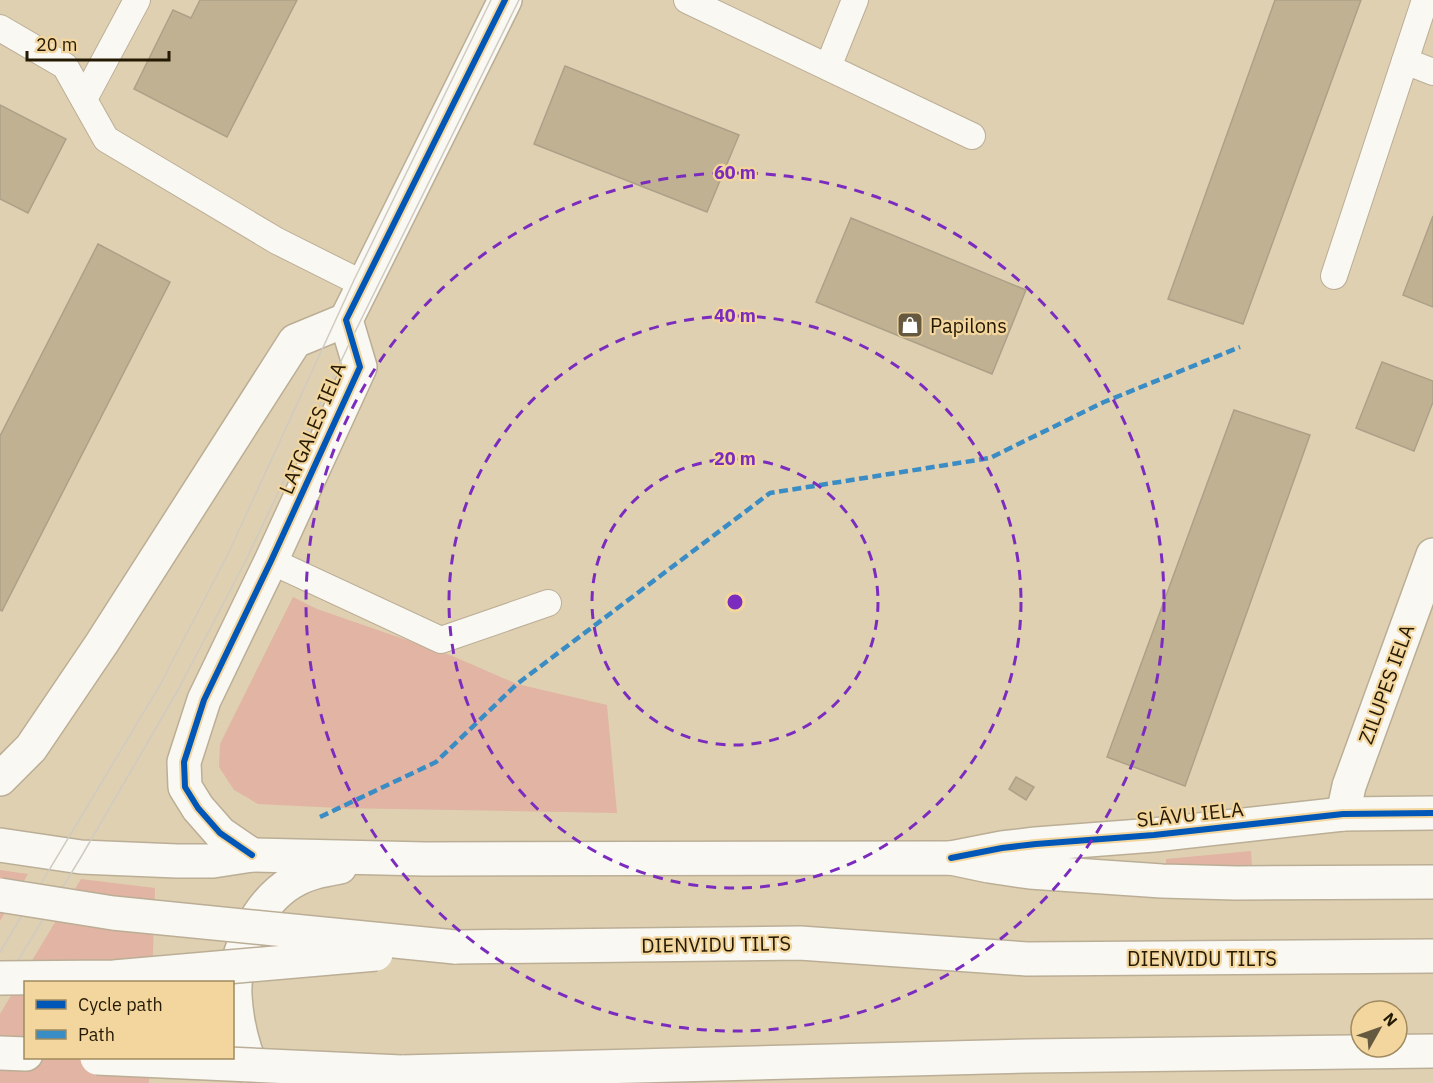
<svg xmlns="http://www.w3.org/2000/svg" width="1433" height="1083" font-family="'IBM Plex Sans',sans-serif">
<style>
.green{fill:#e1b4a3}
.building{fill:#c0b192;stroke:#aca188;stroke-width:1.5}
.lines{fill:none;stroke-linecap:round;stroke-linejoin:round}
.lane-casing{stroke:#bbae96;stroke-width:28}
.street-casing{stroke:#bbae96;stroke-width:36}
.secondary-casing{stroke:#bbae96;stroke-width:36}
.highway-casing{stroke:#bbae96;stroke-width:36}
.lane{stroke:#faf8f3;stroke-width:26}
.street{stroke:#faf8f3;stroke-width:33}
.secondary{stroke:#faf8f3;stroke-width:33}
.highway{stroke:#faf8f3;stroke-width:33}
.tram{stroke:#d0cbc1;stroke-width:1.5}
.highway-bridge-casing{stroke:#bbae96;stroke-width:36;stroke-linecap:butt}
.highway-bridge{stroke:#faf8f3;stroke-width:33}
.quiet{stroke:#3a8cc5;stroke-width:4.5;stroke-dasharray:9 4.5;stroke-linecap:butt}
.cycleway-casing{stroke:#f3d69d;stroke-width:10}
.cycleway{stroke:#0057b8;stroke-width:6}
.ring{fill:none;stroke:#7b2cbf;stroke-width:3;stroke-dasharray:10 8}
.labels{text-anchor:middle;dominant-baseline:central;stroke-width:4.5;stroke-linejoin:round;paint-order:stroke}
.poi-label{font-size:20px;fill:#241903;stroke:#f3d69d;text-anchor:start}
.street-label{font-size:20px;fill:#241903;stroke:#f3d69d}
.centre{fill:#7b2cbf;stroke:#f3d69d;stroke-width:3}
.ring-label{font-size:18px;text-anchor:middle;font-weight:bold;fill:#7b2cbf;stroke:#f3d69d;stroke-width:4.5;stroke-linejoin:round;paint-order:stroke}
</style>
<rect width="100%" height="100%" fill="#dfd0b1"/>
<g class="green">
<path d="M293,597l24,12 133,46 67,29 90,21 10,108 -278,-5 -81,-4 -24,-14 -15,-23 1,-23z"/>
<path d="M1251,851l1,17 -86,-4v-5z"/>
<path d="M0,870l28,4 -28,47z"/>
<path d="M81,879l74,9 -3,94h-126v76h124l-1,25h-149v-69z"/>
</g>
<g class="building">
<path d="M200,0h97l-70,137 -93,-48 39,-79 18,8z"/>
<path d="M1275,0h86l-118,324 -75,-25z"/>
<path d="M565,66l174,69 -32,77 -173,-68z"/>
<path d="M0,105l66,34 -38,74 -28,-14z"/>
<path d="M1433,216v91l-30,-12z"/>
<path d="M851,218l175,72 -34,84 -176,-72z"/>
<path d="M98,244l72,38 -168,329 -2,-1v-174z"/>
<path d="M1382,362l51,19v21l-19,49 -58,-23z"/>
<path d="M1234,410l76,25 -125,351 -78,-29z"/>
<path d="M1016,777l18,10 -8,13 -17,-11z"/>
</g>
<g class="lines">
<g class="lane-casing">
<g id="lane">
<path d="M687,0l285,136"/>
<path d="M0,28l65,38 41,73 171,102 86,43"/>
<path d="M1405,61l28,11"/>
<path d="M828,67l27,-67"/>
<path d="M84,99l53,-99"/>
<path d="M1334,276l91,-276"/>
<path d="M271,561l170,79 107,-37"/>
</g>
</g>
<g class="street-casing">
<path id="street" d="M1343,814l6,-28 84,-231"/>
</g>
<g class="secondary-casing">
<g id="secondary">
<path d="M0,779l31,-31 71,-105 193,-302 51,-21"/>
<path d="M252,855l-32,-22 -22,-25 -13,-21 -1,-25 20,-62 67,-139 89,-194 -14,-47 159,-320"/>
<path d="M951,858l51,-10 34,-4 118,-9 189,-21 90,-1"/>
</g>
</g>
<g class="highway-casing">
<g id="highway">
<path d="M0,845l81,12 96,4h36l39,-6 173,4 526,-1 38,8 41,6 132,9 74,2 197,-1"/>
<path d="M455,947l345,-4 227,16 406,-3"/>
<path d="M0,1053l26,1"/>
<path d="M401,1072l627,-16 405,-5"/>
<path d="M262,1083c-6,-10 -13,-21 -17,-33 -5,-16 -9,-36 -10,-54 -2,-41 21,-92 57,-114 14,-9 31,-12 48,-15"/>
</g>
</g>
<use href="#lane" class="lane"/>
<use href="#street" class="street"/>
<use href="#secondary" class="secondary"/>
<use href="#highway" class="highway"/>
<g class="tram">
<path d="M0,952l160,-267 69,-133 125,-272 137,-280"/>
<path d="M0,990l81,-133 97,-167 67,-128 107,-224 167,-338"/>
</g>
<g class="highway-bridge-casing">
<g id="highway-bridge">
<path d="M0,895l113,18 342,34"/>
<path d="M0,978l114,-1 262,-23"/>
<path d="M97,1058l304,14"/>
</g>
</g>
<use href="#highway-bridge" class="highway-bridge"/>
<path class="quiet" d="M320,817l116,-55 81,-78 253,-191 220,-35 114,-56 136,-55"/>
<g class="cycleway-casing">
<g id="cycleway">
<path d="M252,855l-32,-22 -22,-25 -13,-21 -1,-25 20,-62 67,-139 89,-194 -14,-47 159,-320"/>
<path d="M951,858l51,-10 34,-4 118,-9 189,-21 90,-1"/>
</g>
</g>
<use href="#cycleway" class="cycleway"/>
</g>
<g class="ring">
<circle cx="735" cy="602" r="143"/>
<circle cx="735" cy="602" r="286"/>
<circle cx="735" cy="602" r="429"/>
</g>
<defs>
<g id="shop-square" transform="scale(1.35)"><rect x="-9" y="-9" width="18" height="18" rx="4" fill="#655940" stroke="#f3d69d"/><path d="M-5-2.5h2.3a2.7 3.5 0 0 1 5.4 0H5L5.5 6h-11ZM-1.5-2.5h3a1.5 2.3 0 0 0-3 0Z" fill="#fff"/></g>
</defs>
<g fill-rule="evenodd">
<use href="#shop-square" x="910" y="325"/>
</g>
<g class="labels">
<g class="poi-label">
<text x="930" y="325">Papilons</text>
</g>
<g class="street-label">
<text transform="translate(312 428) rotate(-67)">LATGALES IELA</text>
<text transform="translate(1386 684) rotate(-70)">ZILUPES IELA</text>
<text transform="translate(1190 814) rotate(-6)">SLĀVU IELA</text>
<text transform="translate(716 944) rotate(-1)">DIENVIDU TILTS</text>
<text x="1202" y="958">DIENVIDU TILTS</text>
</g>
</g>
<circle cx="735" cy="602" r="9" class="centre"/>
<g class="ring-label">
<text x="735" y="179">60 m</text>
<text x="735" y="322">40 m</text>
<text x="735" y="465">20 m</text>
</g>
<rect x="24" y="981" width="210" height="78" fill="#f3d69d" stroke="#a08a5f" stroke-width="1.5"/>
<rect x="36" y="1000" width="30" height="9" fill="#0057b8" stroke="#a08a5f" stroke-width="1.5"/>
<text x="78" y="1011" font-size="18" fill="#241903">Cycle path</text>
<rect x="36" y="1030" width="30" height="9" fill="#3a8cc5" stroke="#a08a5f" stroke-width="1.5"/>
<text x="78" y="1041" font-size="18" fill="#241903">Path</text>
<g transform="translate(1379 1029) rotate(50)"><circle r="28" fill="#f3d69d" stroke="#a08a5f" stroke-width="1.5"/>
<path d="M0-4.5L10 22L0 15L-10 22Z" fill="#655940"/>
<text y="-9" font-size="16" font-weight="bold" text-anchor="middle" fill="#241903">N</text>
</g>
<path d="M27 51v9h142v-9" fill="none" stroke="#241903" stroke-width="3"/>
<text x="36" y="51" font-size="18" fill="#241903" stroke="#f3d69d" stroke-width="4.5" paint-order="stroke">20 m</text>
</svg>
